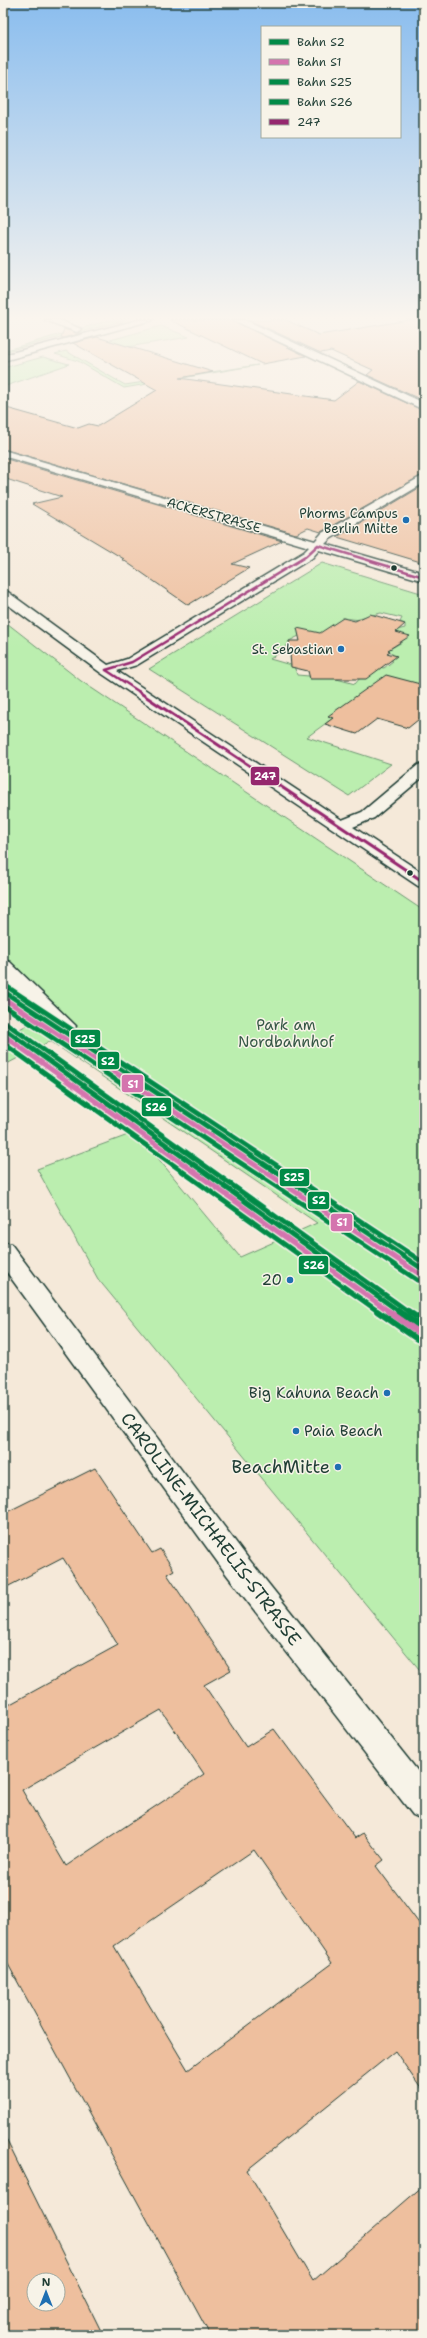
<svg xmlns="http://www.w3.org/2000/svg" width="427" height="2338" font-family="'Shantell Sans',sans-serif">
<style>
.green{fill:#bbeeaf;stroke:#6d9672;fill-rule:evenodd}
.building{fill:#eebf9e;stroke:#1f3d34;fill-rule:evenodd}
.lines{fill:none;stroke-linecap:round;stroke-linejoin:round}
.minor-casing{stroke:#1f3d34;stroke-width:3}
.minor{fill:#f7f3e8;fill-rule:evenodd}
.bus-1-far1-casing{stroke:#f7f3e8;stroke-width:4.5}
.bus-1-casing{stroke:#f7f3e8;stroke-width:5.5}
.bus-1-far1{stroke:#95276e;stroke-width:2.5}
.bus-1{stroke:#95276e;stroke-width:3}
.rail-1-far1-casing{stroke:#f7f3e8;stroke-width:8}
.rail-1-casing{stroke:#f7f3e8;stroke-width:9}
.rail-2-far1-casing{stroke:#f7f3e8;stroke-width:8}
.rail-2-casing{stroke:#f7f3e8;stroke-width:9}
.rail-3-far1-casing{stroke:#f7f3e8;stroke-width:8}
.rail-3-casing{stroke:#f7f3e8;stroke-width:9}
.rail-4-far1-casing{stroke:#f7f3e8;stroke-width:8}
.rail-4-casing{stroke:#f7f3e8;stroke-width:9}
.rail-1-far1{stroke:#018a47;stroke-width:5}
.rail-1{stroke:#018a47;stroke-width:6}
.rail-2-far1{stroke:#d474ae;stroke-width:5}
.rail-2{stroke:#d474ae;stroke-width:6}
.rail-3-far1{stroke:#018a47;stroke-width:5}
.rail-3{stroke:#018a47;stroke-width:6}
.rail-4-far1{stroke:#018a47;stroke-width:5}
.rail-4{stroke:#018a47;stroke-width:6}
.poi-dot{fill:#1f6fb2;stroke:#f7f3e8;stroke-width:1.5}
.bus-dot{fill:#1f3d34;stroke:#f7f3e8;stroke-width:1.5}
.labels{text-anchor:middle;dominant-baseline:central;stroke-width:3;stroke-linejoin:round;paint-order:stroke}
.far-poi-label{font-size:13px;fill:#1f3d34;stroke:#f7f3e8;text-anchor:end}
.far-street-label{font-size:13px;fill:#1f3d34;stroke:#f7f3e8}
.park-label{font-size:15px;fill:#365846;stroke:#f7f3e8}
.poi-label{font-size:15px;fill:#1f3d34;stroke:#f7f3e8;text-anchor:end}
.near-poi-label{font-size:18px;fill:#1f3d34;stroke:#f7f3e8;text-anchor:end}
.near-street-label{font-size:18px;fill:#1f3d34;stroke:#f7f3e8}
.line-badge{stroke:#f7f3e8;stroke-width:1.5}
.badge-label{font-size:11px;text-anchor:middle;font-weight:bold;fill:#fff}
</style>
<rect width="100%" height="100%" fill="#f5e9d9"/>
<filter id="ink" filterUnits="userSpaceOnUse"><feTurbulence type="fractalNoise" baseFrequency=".025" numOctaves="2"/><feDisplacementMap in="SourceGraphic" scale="8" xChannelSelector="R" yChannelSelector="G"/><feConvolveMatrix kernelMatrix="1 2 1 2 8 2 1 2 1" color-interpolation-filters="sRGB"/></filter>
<g filter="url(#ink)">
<g class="green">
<path d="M110,320h16l-123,32v-1z"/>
<path d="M161,326l28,11 -80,13 -13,-6z"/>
<path d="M66,351l59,34 133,-20 -134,23 -46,-27 -23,-7z"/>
<path d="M43,357l26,7 -66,23v-19z"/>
<path d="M322,563l102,31v91l-95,31 4,2 -26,19 84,27 -42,32 -200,-127zM381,613l21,5 -2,4 5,2v4l-8,2 5,12 -14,8 4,3 -3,7 4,1 -9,7 -5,-1 -18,10 -6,7 -22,-6 -36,-3 -3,-9 -24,-7 10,-7 11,3 1,-7 -6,-2 4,-1 -1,-4 10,-5 25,-3 19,-15 18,2 -2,-2z"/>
<path d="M3,620l78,61 343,230v764l-326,-396 -61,-110 99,-37 104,125 77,-34 -267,-182 -47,25v-28l24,-13 -24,-16z"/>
</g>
<g class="building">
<path d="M170,320h62l74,36 -44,8z"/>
<path d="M249,320h37l33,15 90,-15h15v81l-57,-26 6,-5 -42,-19 -10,2z"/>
<path d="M64,329l12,4h7l-20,5 -2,-1z"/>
<path d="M97,337l116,35 -34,6 155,22 25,-19 65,30v63l-103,58 -13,-4 -12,6 -293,-85v-42l75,21 11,-4 9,2 59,-36 -84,-47z"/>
<path d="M3,458l279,83 -50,23 17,4 -61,37 -66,-46h2l-92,-55 30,-7 -59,-19z"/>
<path d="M424,485v78l-87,-26z"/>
<path d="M370,614l35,10 -9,8 14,4 -22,14 2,1 -3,2 10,3 -31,23h-56l-2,-8 -17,-4 -2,-26h11l-3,-13 23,5 23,-15 12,3z"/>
<path d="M386,675l38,10v30l-16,13 -31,-9 -20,15 -32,-10 8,-6 -5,-2z"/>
<path d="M95,1468l57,85 8,-4 14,21 -7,4 64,96 -27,15 42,62 28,-18 81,109 8,-5 10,13 11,14 -8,6 48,64v163l-29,-42 -148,119 66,111 111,-96v150h-214l-207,-380v-247l115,-63 -55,-87 -60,31v-75zM161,1710l43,64 -138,92 -44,-76zM254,1850l78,113 -144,107 -74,-124z"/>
<path d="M3,2133l100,202h-100zM34,2280h24v24h-24z"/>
</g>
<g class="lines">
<g class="minor-casing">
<g id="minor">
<path d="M45,320h14l22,9 -4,3z"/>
<path d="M138,320h15l-150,41v-6z"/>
<path d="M233,320h12l179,83v7z"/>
<path d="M3,450l312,91 7,-8 102,-58v8l-94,56 -5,5 99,29v8l-105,-31 -7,8 -175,107 -20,6 225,149 20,-8 56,-47 6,-2v13l-50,42 -21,9 71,47v13l-6,-1 -317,-213 -98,-72v-10l5,1 100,73 19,-6 177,-107 5,-5 -306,-91z"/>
<path d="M3,960l7,2 66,64 -3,4c-22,6 -55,-38 -70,-53z"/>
<path d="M3,1242l8,2 236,313 177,222v41l-11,-5 -186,-240 -224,-308z"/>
</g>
</g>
<use href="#minor" class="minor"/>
<g class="bus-1-far1-casing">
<g id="bus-1-far1">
<path d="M318,545l106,32"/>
<path d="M106,670l35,23"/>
<path d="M106,670l26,-8 173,-105 13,-12"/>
</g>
</g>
<g class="bus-1-casing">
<path id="bus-1" d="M139,692l285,190"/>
</g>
<use href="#bus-1-far1" class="bus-1-far1"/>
<use href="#bus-1" class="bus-1"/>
<g class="rail-1-far1-casing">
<g id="rail-1-far1">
<path d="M3,991l421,279"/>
<path d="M3,1028l397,284"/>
</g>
</g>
<g class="rail-1-casing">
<path id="rail-1" d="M398,1311l26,18"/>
</g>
<g class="rail-2-far1-casing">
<g id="rail-2-far1">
<path d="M3,998l418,277"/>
<path d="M3,1035l387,277"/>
</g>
</g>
<g class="rail-2-casing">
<path id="rail-2" d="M388,1311l33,23"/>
</g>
<g class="rail-3-far1-casing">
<g id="rail-3-far1">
<path d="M6,986l418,277"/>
<path d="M6,1023l403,289"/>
</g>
</g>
<g class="rail-3-casing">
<path id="rail-3" d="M408,1311l16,11"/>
</g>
<g class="rail-4-far1-casing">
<g id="rail-4-far1">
<path d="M3,1005l414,275"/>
<path d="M3,1043l376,269"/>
</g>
</g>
<g class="rail-4-casing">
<path id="rail-4" d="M377,1311l40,28"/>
</g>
<use href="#rail-1-far1" class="rail-1-far1"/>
<use href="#rail-1" class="rail-1"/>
<use href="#rail-2-far1" class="rail-2-far1"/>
<use href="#rail-2" class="rail-2"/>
<use href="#rail-3-far1" class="rail-3-far1"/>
<use href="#rail-3" class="rail-3"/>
<use href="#rail-4-far1" class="rail-4-far1"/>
<use href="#rail-4" class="rail-4"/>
</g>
</g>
<linearGradient id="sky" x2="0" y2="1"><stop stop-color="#8abdee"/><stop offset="0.49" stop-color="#faf5ee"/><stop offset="1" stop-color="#faf5ee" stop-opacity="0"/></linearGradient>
<rect width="427" height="648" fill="url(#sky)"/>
<g class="poi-dot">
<circle cx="406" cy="520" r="4"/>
<circle cx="341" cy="649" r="4"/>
<circle cx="290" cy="1280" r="4"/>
<circle cx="387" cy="1393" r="4"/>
<circle cx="296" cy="1431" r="4"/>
<circle cx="338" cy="1467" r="4"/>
</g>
<g class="bus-dot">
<circle cx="394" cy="568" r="3.5"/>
<circle cx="410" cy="873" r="3.5"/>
</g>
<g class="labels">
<g class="far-poi-label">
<text x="398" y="513">Phorms Campus<tspan x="398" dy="15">Berlin Mitte</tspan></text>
<text x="333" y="649">St. Sebastian</text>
</g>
<g class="far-street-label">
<text transform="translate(214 515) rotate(16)">ACKERSTRASSE</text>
</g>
<g class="park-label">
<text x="286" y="1025">Park am<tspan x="286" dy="17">Nordbahnhof</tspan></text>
</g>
<g class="poi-label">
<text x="282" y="1280">20</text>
<text x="379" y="1393">Big Kahuna Beach</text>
<text x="304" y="1431" text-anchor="start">Paia Beach</text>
</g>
<g class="near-poi-label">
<text x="330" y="1467">BeachMitte</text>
</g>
<g class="near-street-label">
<text transform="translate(211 1529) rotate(53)">CAROLINE-MICHAELIS-STRASSE</text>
</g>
</g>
<g class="line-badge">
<rect x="250" y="766" width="30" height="20" rx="4" fill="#95276e"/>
<rect x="70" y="1029" width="31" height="19" rx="4" fill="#018a47"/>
<rect x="97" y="1051" width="23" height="19" rx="4" fill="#018a47"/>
<rect x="121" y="1074" width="23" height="19" rx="4" fill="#d474ae"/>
<rect x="141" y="1097" width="31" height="20" rx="4" fill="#018a47"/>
<rect x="279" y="1168" width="31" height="19" rx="4" fill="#018a47"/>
<rect x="307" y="1191" width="23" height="19" rx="4" fill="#018a47"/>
<rect x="330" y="1213" width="23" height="19" rx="4" fill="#d474ae"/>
<rect x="298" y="1255" width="31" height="20" rx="4" fill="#018a47"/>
</g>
<g class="badge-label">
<text x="265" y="780">247</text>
<text x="85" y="1043">S25</text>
<text x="108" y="1065">S2</text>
<text x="133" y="1088">S1</text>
<text x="156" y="1111">S26</text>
<text x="294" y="1181">S25</text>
<text x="319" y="1204">S2</text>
<text x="342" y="1226">S1</text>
<text x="314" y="1269">S26</text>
</g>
<rect width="427" height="2338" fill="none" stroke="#f7f3e8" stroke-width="16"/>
<rect x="8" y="8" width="411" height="2322" fill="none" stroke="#1f3d34" stroke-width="1.5" filter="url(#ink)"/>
<rect x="261" y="26" width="140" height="112" fill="#f7f3e8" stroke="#a1aaa0"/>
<rect x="269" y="39" width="20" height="6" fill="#018a47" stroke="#a1aaa0"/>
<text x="297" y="46" font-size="12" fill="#1f3d34">Bahn S2</text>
<rect x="269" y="59" width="20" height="6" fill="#d474ae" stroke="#a1aaa0"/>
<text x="297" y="66" font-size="12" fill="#1f3d34">Bahn S1</text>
<rect x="269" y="79" width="20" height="6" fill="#018a47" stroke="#a1aaa0"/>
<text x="297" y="86" font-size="12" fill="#1f3d34">Bahn S25</text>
<rect x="269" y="99" width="20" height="6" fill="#018a47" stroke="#a1aaa0"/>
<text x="297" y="106" font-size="12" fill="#1f3d34">Bahn S26</text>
<rect x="269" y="119" width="20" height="6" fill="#95276e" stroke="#a1aaa0"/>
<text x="297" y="126" font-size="12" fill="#1f3d34">247</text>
<g transform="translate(46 2292)"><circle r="19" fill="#f7f3e8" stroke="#a1aaa0"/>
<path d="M0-3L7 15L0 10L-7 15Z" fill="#1f6fb2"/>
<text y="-6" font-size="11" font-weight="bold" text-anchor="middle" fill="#1f3d34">N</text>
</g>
</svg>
